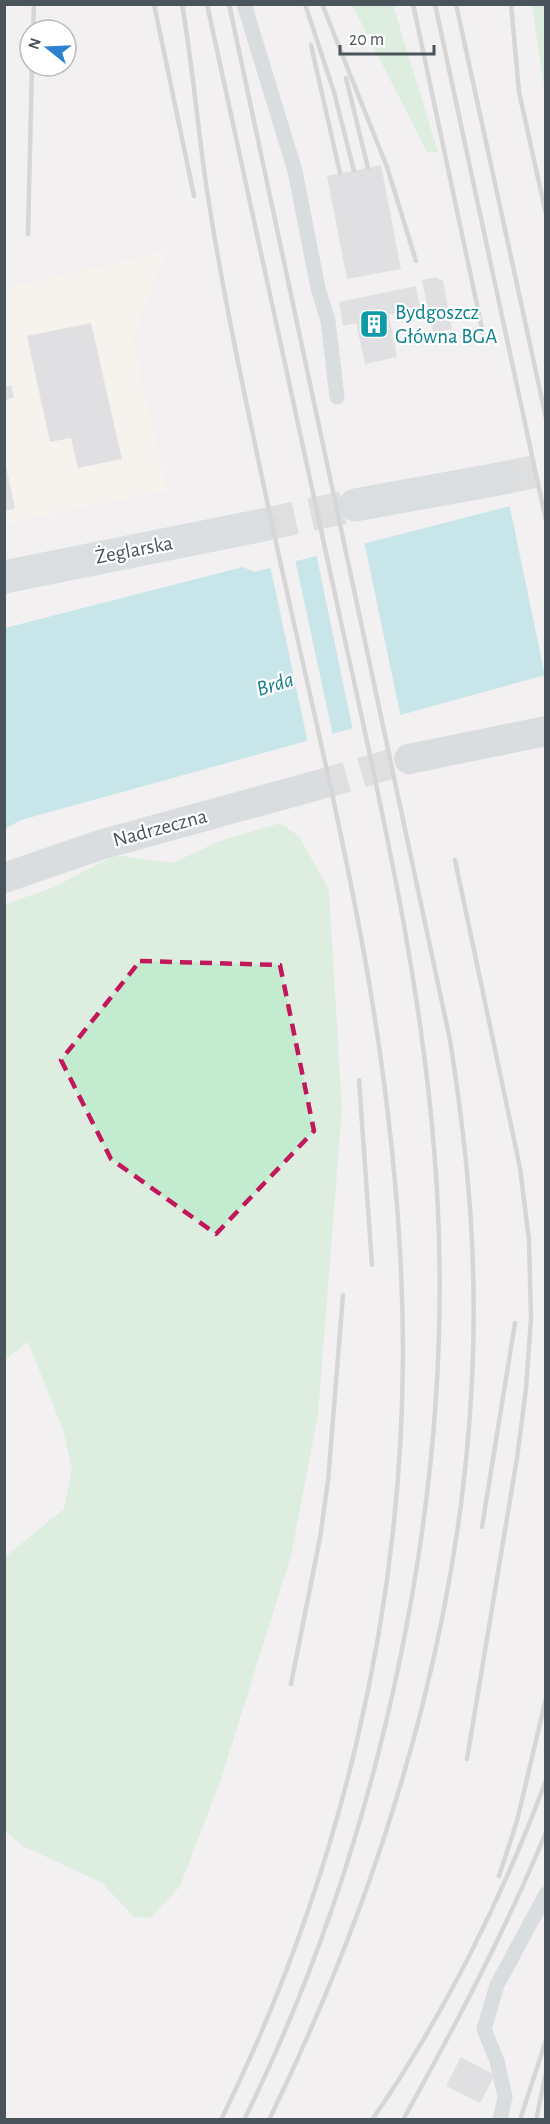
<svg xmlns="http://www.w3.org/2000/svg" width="550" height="2124" font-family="'Alegreya Sans',sans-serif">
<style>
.commercial{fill:#faf5ec}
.green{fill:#c3ebcf}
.water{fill:#95d9e3}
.pier{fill:#f2f0f0}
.building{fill:#cbcdd2}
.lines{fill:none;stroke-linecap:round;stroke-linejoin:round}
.street-tunnel{stroke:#c8c9cb;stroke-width:30;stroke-dasharray:30 15;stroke-linecap:butt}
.secondary-tunnel{stroke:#c8c9cb;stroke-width:33;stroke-dasharray:33 16;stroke-linecap:butt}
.lane{stroke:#bdc5cb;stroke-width:15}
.street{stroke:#bdc5cb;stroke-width:30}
.secondary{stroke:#bec8cf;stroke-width:33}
.rail{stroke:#b3b6b9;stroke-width:4.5}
.marked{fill:none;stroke:#c2185b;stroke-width:4.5;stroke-dasharray:12 8;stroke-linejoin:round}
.labels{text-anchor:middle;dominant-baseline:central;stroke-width:4.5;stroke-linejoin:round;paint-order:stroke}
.culture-label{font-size:21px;fill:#0d838f;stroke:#fff;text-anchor:start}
.street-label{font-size:21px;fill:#4a545b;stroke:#fff}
.water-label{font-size:22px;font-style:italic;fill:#1b808e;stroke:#fff}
</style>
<rect width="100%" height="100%" fill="#f2f0f0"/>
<path class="commercial" d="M166,251l-33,90 34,149 -162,34 -1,-235z"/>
<g class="green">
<path d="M352,5h41l45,147h-11z"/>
<path d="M532,5h13v93v-3z"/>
<path d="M280,823l19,13 30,54 13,219 -24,306 -27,141 -71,226 -40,104 -29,32 -17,-1 -32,-34 -79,-37 -18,-15v-274l59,-48 8,-40 -9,-39 -35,-88 -23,18v-456l47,-16 64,-33 57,8 44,-21z"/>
</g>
<path class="water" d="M545,497v178l-524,145 -16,9v-201l238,-61 11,5z"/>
<g class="pier">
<path d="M546,494v182h-1l-36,-173z"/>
<path d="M364,541l37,177 -48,13 -37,-178z"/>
<path d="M295,559l38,177 -25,7 -38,-178z"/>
</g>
<g class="building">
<path d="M381,165l20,104 -54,10 -20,-103z"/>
<path d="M436,277l7,4 9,48 -19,4 -11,-53z"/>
<path d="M416,286l4,22 -31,7 8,42 -32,7 -9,-41 -13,3 -4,-24z"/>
<path d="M91,323l31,136 -44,9 -7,-30 -21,4 -23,-106z"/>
<path d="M11,385l3,13 -10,2v-13z"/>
<path d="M5,462l10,46 -10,3z"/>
<path d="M461,2057l34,18 -15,28 -34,-17z"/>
</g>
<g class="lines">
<path class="street-tunnel" d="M318,785l91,-26"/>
<g class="secondary-tunnel">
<path d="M504,478l42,-9"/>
<path d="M263,525l92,-20"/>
</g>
<g class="lane">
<path d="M244,4l51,167 23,117 10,33 9,76"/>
<path d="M500,2120l5,-23 -8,-36 -13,-32 13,-44 49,-91"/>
</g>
<g class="street">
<path d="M409,759l137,-28"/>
<path d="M4,878l96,-33 218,-60"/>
</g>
<g class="secondary">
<path d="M355,505l149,-27"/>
<path d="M4,577l259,-52"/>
</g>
<g class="rail">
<path d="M154,4l40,192"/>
<path d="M182,4c10,58 15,115 23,173 13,89 31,178 50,267 36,177 82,353 113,532 21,124 35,252 35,378 -1,265 -65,528 -182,766"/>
<path d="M207,4c44,206 89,412 134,618 41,188 85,376 96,569 18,307 -57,654 -193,929"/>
<path d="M229,4l221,1036c12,76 21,151 23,228 9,295 -76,588 -204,852"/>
<path d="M305,4l29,88 20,79"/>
<path d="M322,4l65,163 29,94"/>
<path d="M413,4l70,329"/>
<path d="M435,4l111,517"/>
<path d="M456,4l90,414"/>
<path d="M511,4l8,88 27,122"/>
<path d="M33,30l1,-26"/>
<path d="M311,45l29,128"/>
<path d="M346,78l22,90"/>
<path d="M28,234l4,-168"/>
<path d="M455,860l65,308 9,72 2,79 -5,70 -9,69 -50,301"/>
<path d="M359,1080l13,185"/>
<path d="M482,1527l33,-204"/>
<path d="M291,1684l29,-146 8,-57 15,-186"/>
<path d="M499,1876l18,-55 29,-123"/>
<path d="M372,2120c70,-101 132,-225 174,-340"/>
<path d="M403,2120c52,-94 102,-188 143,-288"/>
<path d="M520,2120l26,-80"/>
<path d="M536,2120l10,-47"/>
</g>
</g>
<path d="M0 0H550V2124H0ZM140,961l140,4 34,166 -98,103 -105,-75 -50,-99z" fill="#f2f0f0" fill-opacity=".55" fill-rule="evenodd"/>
<path class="marked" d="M140,961l140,4 34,166 -98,103 -105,-75 -50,-99z"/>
<defs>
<g id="building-square" transform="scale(1.5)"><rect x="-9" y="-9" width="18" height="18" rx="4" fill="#0f9aa8" stroke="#fff"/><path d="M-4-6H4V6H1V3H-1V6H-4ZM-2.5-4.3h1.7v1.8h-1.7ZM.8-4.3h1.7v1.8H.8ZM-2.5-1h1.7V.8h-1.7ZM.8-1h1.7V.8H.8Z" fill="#fff"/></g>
</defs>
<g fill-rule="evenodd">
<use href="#building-square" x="374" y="324"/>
</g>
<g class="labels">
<g class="culture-label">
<text x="395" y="312">Bydgoszcz<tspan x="395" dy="24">Główna BGA</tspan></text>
</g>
<g class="street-label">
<text transform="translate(134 550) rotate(-11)">Żeglarska</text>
<text transform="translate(160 828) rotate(-15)">Nadrzeczna</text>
</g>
<g class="water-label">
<text transform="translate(275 684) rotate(-17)">Brda</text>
</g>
</g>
<rect width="550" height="2124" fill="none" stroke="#4a545b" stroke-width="12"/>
<g transform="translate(48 48) rotate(288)"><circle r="28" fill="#ffffff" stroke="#b7bbbd" stroke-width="1.5"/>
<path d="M0-4.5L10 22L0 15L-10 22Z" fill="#2c81d0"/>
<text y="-9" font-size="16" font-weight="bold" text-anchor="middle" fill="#4a545b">N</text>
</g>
<path d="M340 45v9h94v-9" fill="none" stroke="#4a545b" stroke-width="3"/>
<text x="349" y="45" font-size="18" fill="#4a545b" stroke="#ffffff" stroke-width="4.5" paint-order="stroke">20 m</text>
</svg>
